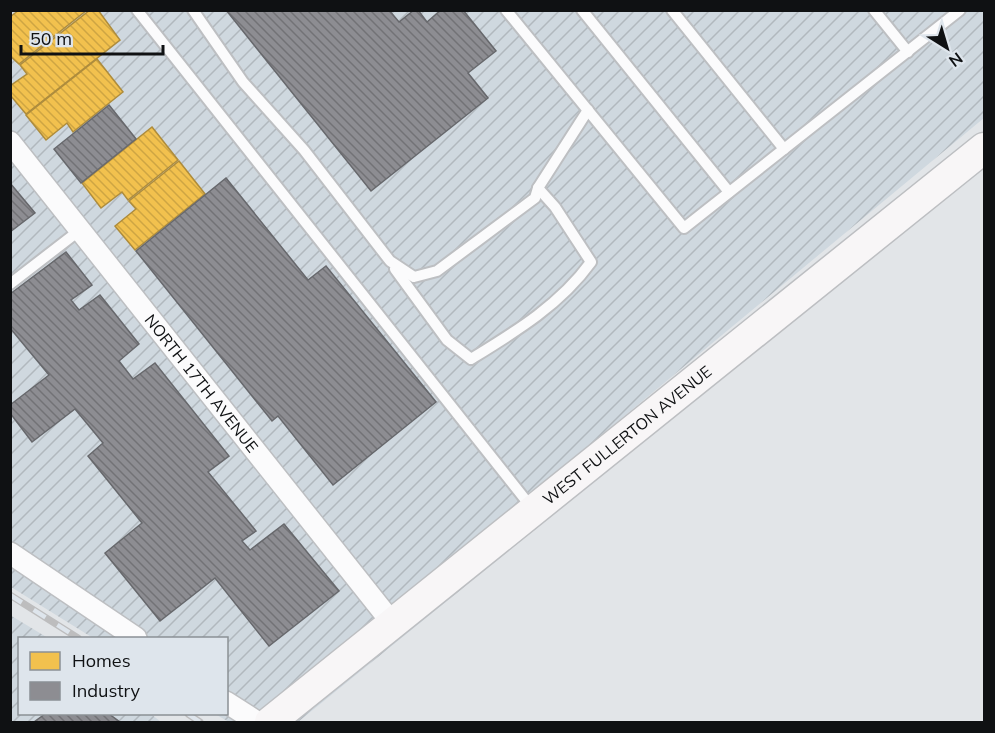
<svg xmlns="http://www.w3.org/2000/svg" width="995" height="733" font-family="Mulish,sans-serif">
<style>
.industrial{fill:url(#industrial-furrows)}
.homes{fill:url(#homes-back-hatch);stroke:#ae8c3c;stroke-width:1.5}
.industry{fill:url(#industry-back-hatch);stroke:#67686c;stroke-width:1.5}
.lines{fill:none;stroke-linecap:round;stroke-linejoin:round}
.lane-casing{stroke:#bdbfc2;stroke-width:14}
.street-casing{stroke:#bdbfc2;stroke-width:24}
.secondary-casing{stroke:#bdbfc2;stroke-width:33}
.lane{stroke:#fbfbfc;stroke-width:10}
.street{stroke:#fbfbfc;stroke-width:21}
.secondary{stroke:#f8f6f7;stroke-width:30}
.rail-casing{stroke:#bdbdbe;stroke-width:7}
.rail{stroke:#dee5ec;stroke-width:4.5;stroke-dasharray:14;stroke-linecap:butt}
.labels{text-anchor:middle;dominant-baseline:central;stroke-width:6;stroke-linejoin:round;paint-order:stroke}
.street-label{font-size:16px;fill:#0f1113;stroke:#dee5ec}
</style>
<defs>
<pattern id="industrial-furrows" width="10" height="10" patternUnits="userSpaceOnUse" patternTransform="scale(1.5)"><rect width="10" height="10" fill="#cfd8df"/><path d="M-1 1l2-2M0 10L10 0M9 11l2-2" fill="none" stroke="#b1b8be"/></pattern>
<pattern id="homes-back-hatch" width="6" height="6" patternUnits="userSpaceOnUse" patternTransform="scale(1.5)"><rect width="6" height="6" fill="#f2c14e"/><path d="M-1 5l2 2M0 0l6 6M5-1l2 2" fill="none" stroke="#cea543"/></pattern>
<pattern id="industry-back-hatch" width="6" height="6" patternUnits="userSpaceOnUse" patternTransform="scale(1.5)"><rect width="6" height="6" fill="#8d8d92"/><path d="M-1 5l2 2M0 0l6 6M5-1l2 2" fill="none" stroke="#727276"/></pattern>
</defs>
<rect width="100%" height="100%" fill="#e2e5e8"/>
<g class="industrial">
<path d="M10,11h974v107l-379,314 18,26 -325,264h-69l-14,-8h11v-76h-133l-82,-51z"/>
<path d="M10,615l38,23h-28v76h131l10,8h-150z"/>
</g>
<g class="homes">
<path d="M19,10h68l-68,54 -9,-8v-39z"/>
<path d="M90,10h8l22,30 -94,74 -16,-19v-9l17,-12 -7,-9z"/>
<path d="M97,59l26,33 -50,40 -6,-9 -21,17 -20,-25z"/>
<path d="M152,127l26,33 -50,40 -6,-8 -21,16 -19,-25z"/>
<path d="M179,161l26,33 -70,56 -20,-24 21,-17 -7,-8z"/>
</g>
<g class="industry">
<path d="M226,10h163l10,12 15,-12h4l9,12 14,-12h22l33,41 -28,22 20,25 -117,93z"/>
<path d="M109,105l27,34 -55,44 -27,-34z"/>
<path d="M226,178l82,102 18,-14 110,136 -103,83 -55,-69 -6,5 -136,-170z"/>
<path d="M10,183l25,30 -25,19z"/>
<path d="M66,252l26,33 -21,15 8,10 21,-15 39,49 -20,17 14,18 22,-16 74,93 -21,16 48,59 -14,10 8,9 34,-26 55,67 -70,55 -54,-68 -55,43 -55,-68 37,-30 -54,-67 15,-13 -28,-34 -43,33 -22,-29v-8l39,-30 -39,-47v-34z"/>
<path d="M45,714h64l11,8h-86z"/>
</g>
<g class="lines">
<g class="lane-casing">
<g id="lane">
<path d="M137,10l395,498"/>
<path d="M193,10l50,72 61,68 86,111 24,16 23,-6 98,-73 3,-10 50,-78"/>
<path d="M506,10l178,218 276,-218"/>
<path d="M582,10l147,182"/>
<path d="M672,10l112,139"/>
<path d="M874,10l34,42"/>
<path d="M395,269l52,71 24,19c44,-27 89,-54 120,-97l-36,-55 -17,-19"/>
<path d="M10,284l70,-54"/>
</g>
</g>
<g class="street-casing">
<g id="street">
<path id="s1" d="M10,142l383,482"/>
<path d="M10,553l126,85"/>
<path d="M226,702l31,20"/>
</g>
</g>
<g class="secondary-casing">
<g id="secondary">
<path id="s2" d="M270,722l714,-574"/>
</g>
</g>
<use href="#lane" class="lane"/>
<use href="#street" class="street"/>
<use href="#secondary" class="secondary"/>
<g class="rail-casing">
<g id="rail">
<path d="M10,595l68,43"/>
<path d="M188,714l12,8"/>
</g>
</g>
<use href="#rail" class="rail"/>
</g>
<g class="labels">
<g class="street-label">
<text stroke="none"><textPath href="#s1" startOffset="308">NORTH 17TH AVENUE</textPath></text>
<text stroke="none"><textPath href="#s2" startOffset="458">WEST FULLERTON AVENUE</textPath></text>
</g>
</g>
<rect width="995" height="733" fill="none" stroke="#0f1113" stroke-width="24"/>
<rect x="18" y="637" width="210" height="78" fill="#dee5ec" stroke="#8b9095" stroke-width="1.5"/>
<rect x="30" y="652" width="30" height="18" fill="#f2c14e" stroke="#8b9095" stroke-width="1.5"/>
<text x="72" y="667" font-size="18" fill="#0f1113">Homes</text>
<rect x="30" y="682" width="30" height="18" fill="#8d8d92" stroke="#8b9095" stroke-width="1.5"/>
<text x="72" y="697" font-size="18" fill="#0f1113">Industry</text>
<g transform="translate(947 48) rotate(143)" stroke="#dee5ec" stroke-width="4.5" paint-order="stroke">
<path d="M0-4.5L10 22L0 15L-10 22Z" fill="#0f1113"/>
<text y="-9" font-size="16" font-weight="bold" text-anchor="middle" fill="#0f1113">N</text>
</g>
<path d="M21 45v9h142v-9" fill="none" stroke="#0f1113" stroke-width="3"/>
<text x="30" y="45" font-size="18" fill="#0f1113" stroke="#dee5ec" stroke-width="4.5" paint-order="stroke">50 m</text>
</svg>
